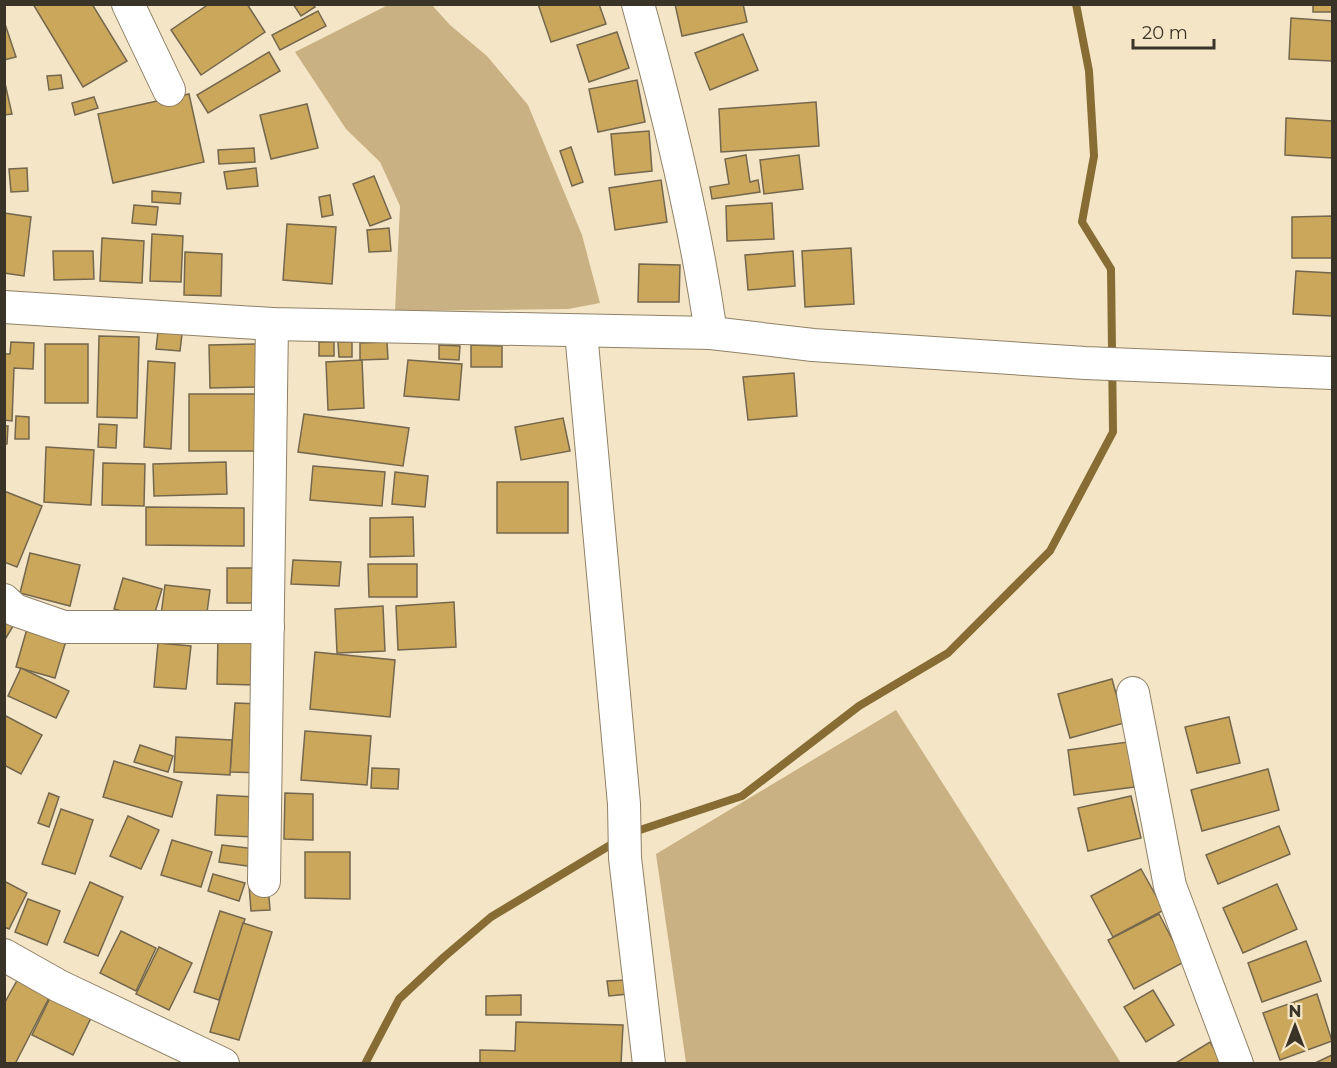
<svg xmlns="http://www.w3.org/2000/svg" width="1337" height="1068" font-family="Montserrat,sans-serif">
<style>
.green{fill:#c9b183}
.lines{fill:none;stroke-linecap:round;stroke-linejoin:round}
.stream{stroke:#876d34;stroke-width:8}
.building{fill:#cba75c;stroke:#74674d;stroke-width:1.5}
.minor-casing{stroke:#8f8166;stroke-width:34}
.minor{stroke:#fff;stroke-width:32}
</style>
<rect width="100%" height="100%" fill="#f4e5c7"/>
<g class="green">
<path d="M388,5h44l18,20 37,31 41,49 54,130 18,68 -32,6 -173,2 5,-105 -20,-44 -34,-33 -51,-77z"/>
<path d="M896,710l225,353h-435l-30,-209z"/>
</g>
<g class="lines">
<g class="stream">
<path d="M631,833l111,-37 117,-90 89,-53 102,-102 63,-119 -2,-163 -29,-47 12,-66 -5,-85 -13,-67"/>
<path d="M365,1064l34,-65 45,-42 47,-40 126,-76"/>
</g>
</g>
<g class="building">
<path d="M33,4h59l35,57 -44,26z"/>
<path d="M209,4h38l18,28 -64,43 -30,-45z"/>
<path d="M293,4h20l2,3 -14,9z"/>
<path d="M538,4h61l7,20 -55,18z"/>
<path d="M675,4h68l4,18 -65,14z"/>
<rect x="1313" y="4" width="19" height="8"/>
<path d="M318,11l8,15 -46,24 -8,-15z"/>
<path d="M1291,18l41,3v40l-43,-2z"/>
<path d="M4,21l12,36 -12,3z"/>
<path d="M617,32l12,36 -40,14 -12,-37z"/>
<path d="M743,34l15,36 -48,20 -15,-37z"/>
<path d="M269,52l11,19 -72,42 -11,-18z"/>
<path d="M61,75l2,13 -14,2 -2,-14z"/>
<path d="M4,79l8,35 -8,1z"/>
<path d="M637,80l8,42 -47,10 -9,-43z"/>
<path d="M189,94l15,68 -91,21 -15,-69z"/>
<path d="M94,97l4,11 -23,7 -3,-12z"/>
<path d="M816,102l3,44 -98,6 -2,-43z"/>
<path d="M307,104l11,44 -47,11 -11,-44z"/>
<path d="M1286,118l46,3v37l-47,-3z"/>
<path d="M649,131l3,40 -37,4 -4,-41z"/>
<path d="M571,147l12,35 -11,4 -12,-35z"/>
<path d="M254,148l1,14 -36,2 -1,-14z"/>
<path d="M746,155l4,27 8,-2 2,12 -48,7 -2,-12 19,-3 -4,-25z"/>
<path d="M799,155l4,34 -39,5 -4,-34z"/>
<path d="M27,168l1,23 -17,1 -2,-23z"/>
<path d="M256,168l2,18 -31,3 -3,-17z"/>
<path d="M374,176l17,42 -21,8 -17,-42z"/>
<path d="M661,180l6,42 -52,8 -6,-42z"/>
<path d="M152,191l29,2 -1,11 -28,-2z"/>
<path d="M330,195l3,20 -11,2 -3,-20z"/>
<path d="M772,203l2,36 -47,2 -1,-35z"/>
<path d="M134,205l24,2 -2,18 -24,-2z"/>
<path d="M4,213l27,4 -7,59 -20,-3z"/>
<path d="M1332,216v42h-40v-41z"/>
<path d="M287,224l49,3 -4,57 -49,-4z"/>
<path d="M389,228l2,23 -22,1 -2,-22z"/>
<path d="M152,234l31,2 -2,46 -31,-1z"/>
<path d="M102,238l42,3 -2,42 -42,-2z"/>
<path d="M851,248l3,56 -49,3 -3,-56z"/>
<path d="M53,251h40l1,28 -40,1z"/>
<path d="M793,251l2,35 -47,4 -3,-35z"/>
<path d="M185,252l37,2 -1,42 -37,-1z"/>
<path d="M639,264l41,1 -1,37h-41z"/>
<path d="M1296,271l36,2v43l-39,-2z"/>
<path d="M158,332l24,2 -2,17 -24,-2z"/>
<path d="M99,336l40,1 -2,81 -40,-1z"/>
<path d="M11,342l23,1 -1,26 -19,-1 -2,53 -8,-1v-66h6z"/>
<rect x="319" y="342" width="15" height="14"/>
<path d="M338,342h14v15h-13z"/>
<path d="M387,342l1,17 -28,1v-17z"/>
<rect x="45" y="344" width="43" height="59"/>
<path d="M260,344l1,43 -51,1 -1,-43z"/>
<path d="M439,345l21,1 -1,14 -20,-1z"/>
<path d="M471,345l31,1v21h-31z"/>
<path d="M362,360l2,48 -36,2 -2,-48z"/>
<path d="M408,360l54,4 -3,36 -55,-4z"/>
<path d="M148,361l27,2 -4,86 -27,-2z"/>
<path d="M794,373l3,43 -49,4 -5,-43z"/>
<rect x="189" y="394" width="67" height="57"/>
<path d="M304,414l105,14 -6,38 -105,-14z"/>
<path d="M16,416l13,1v22h-14z"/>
<path d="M563,418l7,33 -49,9 -6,-33z"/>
<path d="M99,424l18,1 -1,23 -18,-1z"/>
<path d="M4,426h4l-1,18h-3z"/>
<path d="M46,447l48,3 -3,55 -47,-3z"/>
<path d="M226,462l1,32 -73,2 -1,-32z"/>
<path d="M103,463l42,1 -1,42 -42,-1z"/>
<path d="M313,466l72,6 -3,34 -72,-6z"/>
<path d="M395,472l33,4 -3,31 -33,-3z"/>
<rect x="497" y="482" width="71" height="51"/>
<path d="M4,491l38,15 -25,61 -13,-5z"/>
<path d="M146,507l98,1v38l-98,-1z"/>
<path d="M413,517l1,39 -44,1v-39z"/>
<path d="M30,553l50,12 -10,41 -50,-13z"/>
<path d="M293,560l48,2 -2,24 -48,-2z"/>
<path d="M368,564h49v33h-48z"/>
<rect x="227" y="568" width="37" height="35"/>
<path d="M123,578l39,11 -9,30 -39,-10z"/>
<path d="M165,585l45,5 -4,30 -45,-5z"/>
<path d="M454,602l2,45 -58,3 -2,-44z"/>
<path d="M383,606l2,45 -48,2 -2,-44z"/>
<path d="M4,611l14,7 -14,23z"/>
<path d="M29,622l39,12 -13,44 -39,-11z"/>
<path d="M218,635l44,1 -2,49 -43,-1z"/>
<path d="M158,643l33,3 -5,43 -32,-2z"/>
<path d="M315,652l80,8 -5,57 -80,-8z"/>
<path d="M21,668l48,23 -13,27 -48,-22z"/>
<path d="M1112,679l12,44 -54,15 -12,-44z"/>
<path d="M235,703l29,1 -3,69 -31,-1z"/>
<path d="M4,715l38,20 -21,39 -17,-9z"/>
<path d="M1229,717l11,46 -43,10 -12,-46z"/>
<path d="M305,731l66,5 -4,49 -66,-5z"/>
<path d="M176,737l56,3 -2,35 -56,-3z"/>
<path d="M1128,742l6,45 -60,8 -6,-45z"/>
<path d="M140,745l33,11 -5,16 -34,-10z"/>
<path d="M114,761l68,21 -10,35 -69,-20z"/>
<path d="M372,768l27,1 -1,20 -27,-1z"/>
<path d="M1268,769l11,41 -77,21 -11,-41z"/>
<path d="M49,793l10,4 -10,30 -11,-4z"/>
<path d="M285,793l28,1v46l-29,-1z"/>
<path d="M217,795l39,2 -3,40 -38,-2z"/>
<path d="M1131,796l10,42 -53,13 -10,-43z"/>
<path d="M61,809l32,11 -18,54 -33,-10z"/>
<path d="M128,816l31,14 -18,39 -31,-13z"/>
<path d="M1279,826l11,28 -72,30 -12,-29z"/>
<path d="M172,840l40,12 -11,35 -40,-12z"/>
<path d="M222,845l34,4 -2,18 -35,-5z"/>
<path d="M305,852h45v47l-45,-1z"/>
<path d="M1141,869l23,41 -51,27 -22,-41z"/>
<path d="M213,874l32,9 -6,18 -31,-10z"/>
<path d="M4,881l23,12 -18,36 -5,-2z"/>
<path d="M90,882l33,15 -25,59 -34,-14z"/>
<path d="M268,884l2,26 -19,1 -2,-26z"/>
<path d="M1277,884l20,45 -54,24 -20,-45z"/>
<path d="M28,899l32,12 -13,34 -32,-13z"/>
<path d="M220,911l25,8 -26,81 -25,-8z"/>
<path d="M1159,914l25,48 -50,27 -26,-49z"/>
<path d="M243,923l29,9 -33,108 -29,-8z"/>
<path d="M121,931l35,17 -20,43 -36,-18z"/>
<path d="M1306,941l15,40 -59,21 -14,-39z"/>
<path d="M159,947l33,16 -23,47 -33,-16z"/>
<path d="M19,977l32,17 -36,70h-11v-60z"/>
<path d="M628,980v14l-19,2 -2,-15z"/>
<path d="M1153,990l21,35 -28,17 -22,-35z"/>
<path d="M1317,994l15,47 -52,19 -17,-47z"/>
<path d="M521,995v20h-35v-19z"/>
<path d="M51,996l41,20 -19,39 -41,-20z"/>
<path d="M516,1022l107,3 -2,39h-141v-14l35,1z"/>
<path d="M1210,1042l13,22h-49z"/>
<path d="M1332,1055v9h-19z"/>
</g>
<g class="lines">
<g class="minor-casing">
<g id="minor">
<path d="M128,4l41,86"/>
<path d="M638,4c30,109 57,218 73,329"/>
<path d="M4,307l268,17 439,9 102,12 272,18 247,10"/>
<path d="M581,332l43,472 1,54 24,206"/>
<path d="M4,600l11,10 49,17h204"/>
<path d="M1133,693l37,193 67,178"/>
<path d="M264,881l8,-557"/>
<path d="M4,955l55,31 164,78"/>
</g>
</g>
<use href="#minor" class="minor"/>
</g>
<rect width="1337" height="1068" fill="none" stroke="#3a3428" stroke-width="12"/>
<g transform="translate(1295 1026)" stroke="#f4e5c7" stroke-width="4.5" paint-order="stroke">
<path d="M0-4.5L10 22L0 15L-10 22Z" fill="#3a3428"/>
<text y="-9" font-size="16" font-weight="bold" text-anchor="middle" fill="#3a3428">N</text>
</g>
<path d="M1133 39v9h81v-9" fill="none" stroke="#3a3428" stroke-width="3"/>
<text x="1142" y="39" font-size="18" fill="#3a3428" stroke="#f4e5c7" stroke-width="4.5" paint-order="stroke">20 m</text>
</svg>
